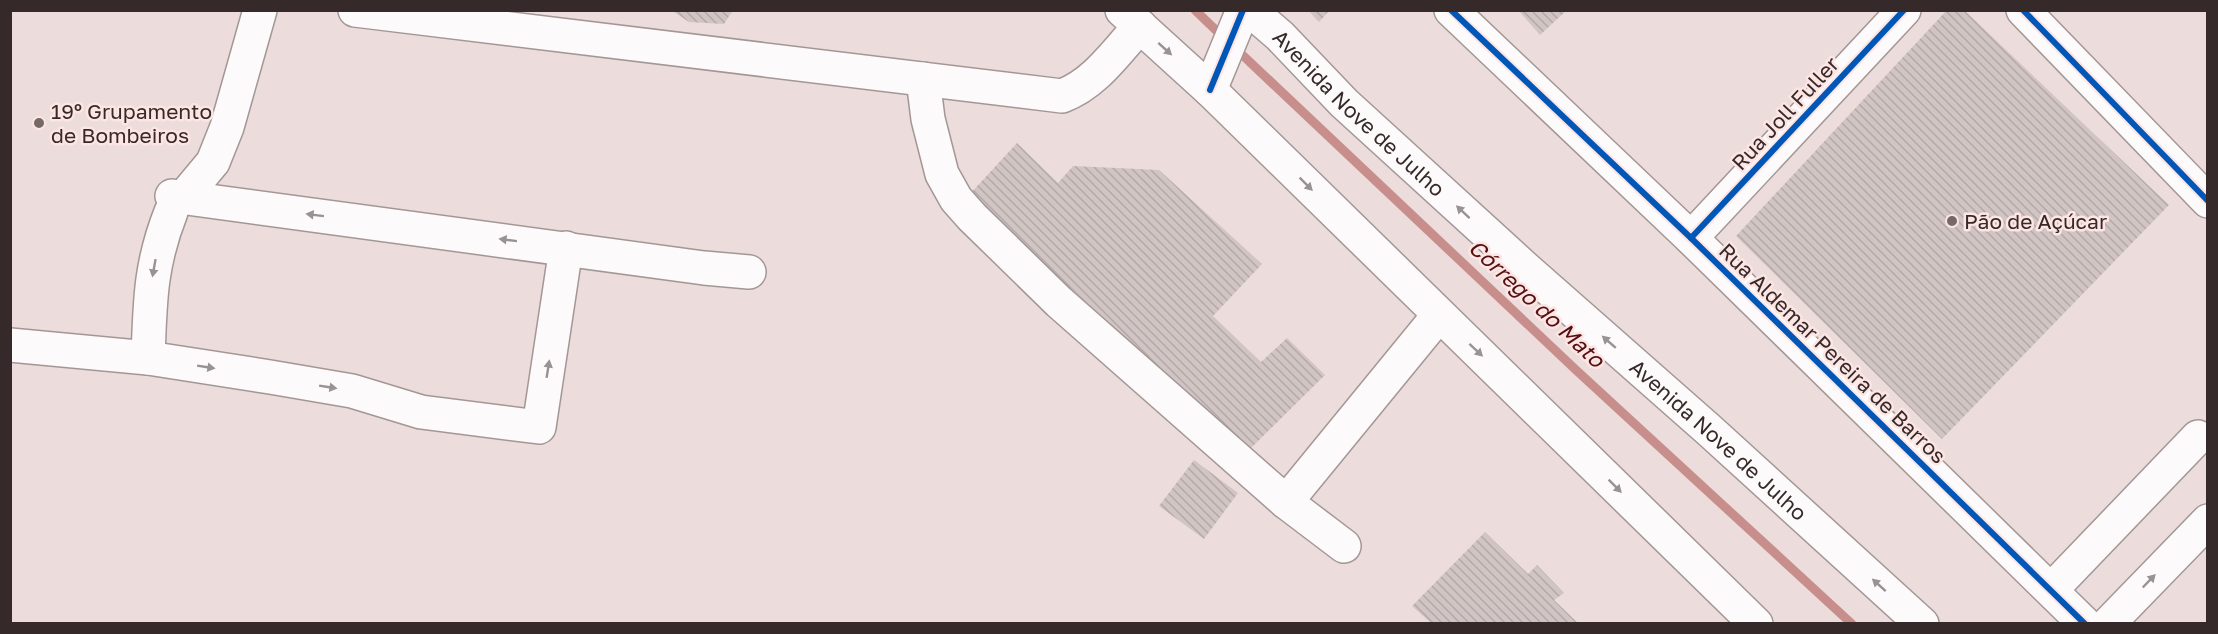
<svg xmlns="http://www.w3.org/2000/svg" width="2218" height="634" font-family="'Golos Text',sans-serif">
<style>
.lines{fill:none;stroke-linecap:round;stroke-linejoin:round}
.stream{stroke:#c88e8c;stroke-width:9}
.building{fill:url(#building-back-hatch)}
.minor-casing{stroke:#a39796;stroke-width:36}
.major-casing{stroke:#a39796;stroke-width:36}
.minor{stroke:#fcfafa;stroke-width:33}
.major{stroke:#fcfafa;stroke-width:33}
.cycleway-casing{stroke:#fce5e3;stroke-width:10}
.cycleway{stroke:#0057b8;stroke-width:6}
.oneway{fill:#989292}
.poi-dot{fill:#756867;stroke:#fce5e3;stroke-width:2}
.labels{text-anchor:middle;dominant-baseline:central;stroke-width:5;stroke-linejoin:round;paint-order:stroke}
.poi-label{font-size:21px;fill:#352a29;stroke:#fce5e3;text-anchor:start}
.street-label{font-size:21px;fill:#352a29;stroke:#fce5e3}
.water-label{font-size:22px;font-style:italic;fill:#550f13;stroke:#fce5e3}
</style>
<defs>
<pattern id="building-back-hatch" width="6" height="6" patternUnits="userSpaceOnUse" patternTransform="scale(1.5)"><rect width="6" height="6" fill="#d1c5c4"/><path d="M-1 5l2 2M0 0l6 6M5-1l2 2" fill="none" stroke="#b4a9a8"/></pattern>
</defs>
<rect width="100%" height="100%" fill="#ecdcdb"/>
<g class="lines">
<g class="stream">
<path d="M1195,10l30,29"/>
<path d="M1235,48l341,322 276,254"/>
</g>
</g>
<g class="building">
<path d="M671,10h62l-9,14 -35,-2z"/>
<path d="M1308,10h22l-11,12z"/>
<path d="M1518,10h49l-27,25z"/>
<path d="M1947,10h17l205,195 -227,234 -206,-203z"/>
<path d="M1017,143l41,40 15,-17 86,4 103,94 -49,52 48,46 26,-24 38,37 -77,76 -279,-256z"/>
<path d="M1194,460l44,33 -34,46 -45,-33z"/>
<path d="M1485,532l43,42 9,-9 27,28 -10,7 25,24h-147l-20,-18z"/>
</g>
<g class="lines">
<g class="minor-casing">
<g id="minor">
<path d="M355,10l707,86c33,-12 55,-45 78,-70"/>
<path d="M1451,10l240,228 394,386"/>
<path d="M2023,10l185,191"/>
<path d="M923,79l5,40 14,55 14,25 16,18 87,85 227,200 58,44"/>
<path d="M1210,90l33,-80"/>
<path d="M172,196l532,72 45,4"/>
<path d="M183,198l30,-36 14,-35 33,-117"/>
<path d="M1691,238l213,-228"/>
<path d="M10,345l138,13 122,19 82,14 69,21 118,15 27,-179"/>
<path d="M148,358c2,-56 2,-93 23,-146"/>
<path d="M1286,502l153,-187"/>
<path d="M2052,589l146,-152"/>
<path d="M2108,624l100,-103"/>
</g>
</g>
<g class="major-casing">
<g id="major">
<path d="M1122,10l88,80 546,534"/>
<path id="s1" d="M1250,10l30,26 64,67 181,165 184,162 213,194"/>
</g>
</g>
<use href="#minor" class="minor"/>
<use href="#major" class="major"/>
<g class="cycleway-casing">
<g id="cycleway">
<path d="M1451,10l240,228 394,386"/>
<path d="M2023,10l185,191"/>
<path d="M1210,90l33,-80"/>
<path d="M1691,238l213,-228"/>
</g>
</g>
<use href="#cycleway" class="cycleway"/>
</g>
<defs><path id="oneway-solid" d="M-6-.8H1V-3.2L6.5 0L1 3.2V.8H-6Z" transform="scale(1.5)"/></defs>
<g class="oneway">
<use href="#oneway-solid" transform="translate(1165 49) rotate(42)"/>
<use href="#oneway-solid" transform="translate(1306 184) rotate(45)"/>
<use href="#oneway-solid" transform="translate(1463 212) rotate(-137)"/>
<use href="#oneway-solid" transform="translate(315 215) rotate(-173)"/>
<use href="#oneway-solid" transform="translate(508 240) rotate(-173)"/>
<use href="#oneway-solid" transform="translate(154 268) rotate(100)"/>
<use href="#oneway-solid" transform="translate(1609 342) rotate(-139)"/>
<use href="#oneway-solid" transform="translate(1476 350) rotate(43)"/>
<use href="#oneway-solid" transform="translate(206 367) rotate(9)"/>
<use href="#oneway-solid" transform="translate(548 369) rotate(-81)"/>
<use href="#oneway-solid" transform="translate(328 387) rotate(9)"/>
<use href="#oneway-solid" transform="translate(1615 486) rotate(45)"/>
<use href="#oneway-solid" transform="translate(2149 581) rotate(-46)"/>
<use href="#oneway-solid" transform="translate(1879 585) rotate(-138)"/>
</g>
<g class="poi-dot">
<circle cx="39" cy="123" r="6"/>
<circle cx="1952" cy="221" r="6"/>
</g>
<g class="labels">
<g class="poi-label">
<text x="51" y="111">19º Grupamento<tspan x="51" dy="24">de Bombeiros</tspan></text>
<text x="1964" y="221">Pão de Açúcar</text>
</g>
<g class="street-label">
<text stroke="none"><textPath href="#s1" startOffset="150">Avenida Nove de Julho</textPath></text>
<text transform="translate(1785 113) rotate(-47)">Rua Joll Fuller</text>
<text transform="translate(1833 353) rotate(44)">Rua Aldemar Pereira de Barros</text>
<text stroke="none"><textPath href="#s1" startOffset="636">Avenida Nove de Julho</textPath></text>
</g>
<g class="water-label">
<text transform="translate(1537 303) rotate(43)">Córrego do Mato</text>
</g>
</g>
<rect width="2218" height="634" fill="none" stroke="#352a29" stroke-width="24"/>
</svg>
